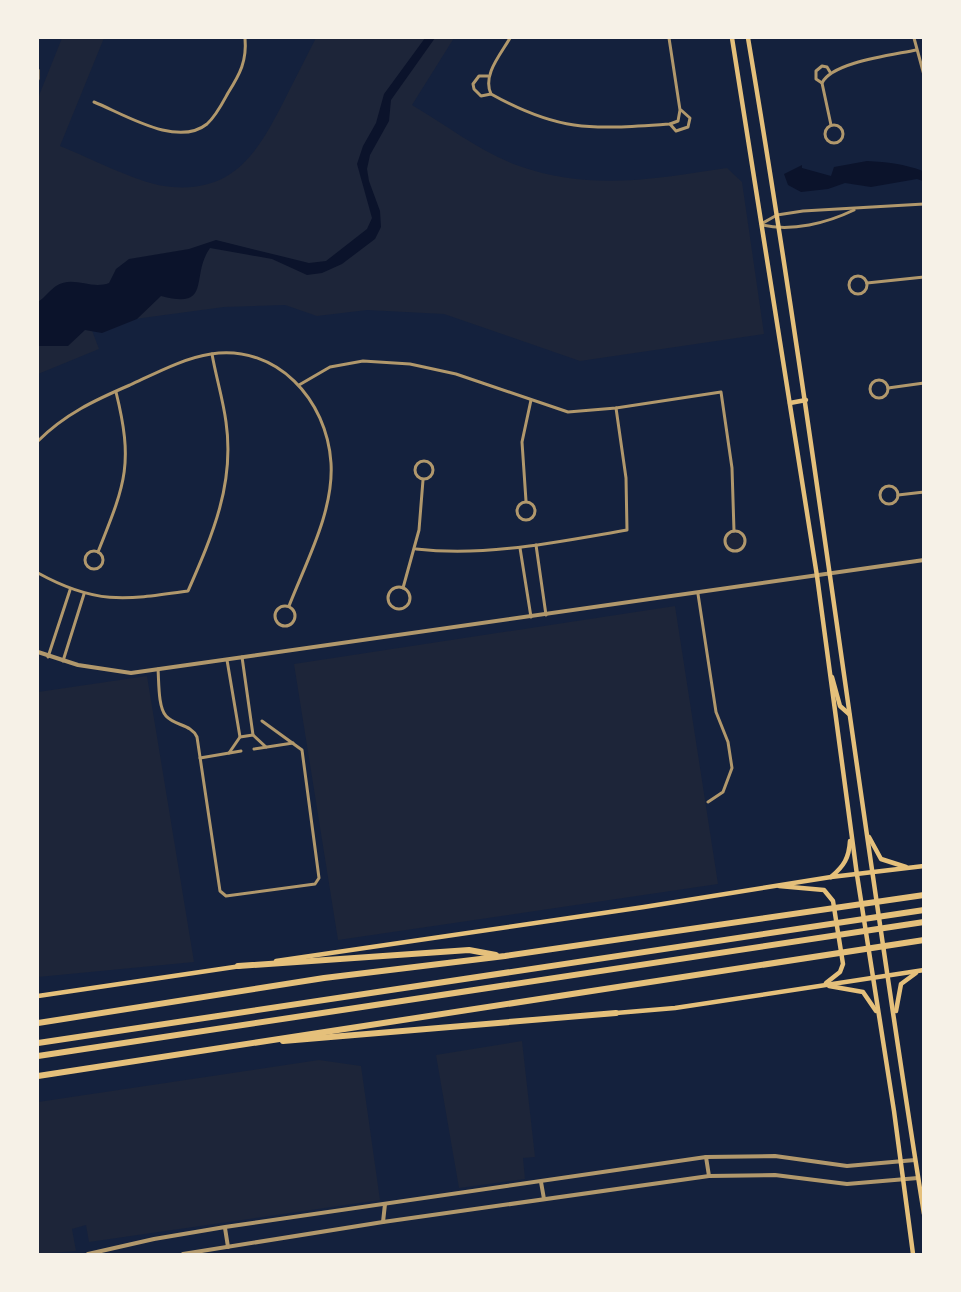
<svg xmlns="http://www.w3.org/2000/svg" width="961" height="1292" font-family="Georgia,serif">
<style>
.green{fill:#1d2539}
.water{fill:#0b132b}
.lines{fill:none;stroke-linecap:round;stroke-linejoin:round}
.minor{stroke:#b1986c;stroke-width:3}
.tertiary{stroke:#b1986c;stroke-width:4}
.secondary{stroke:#e5c07b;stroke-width:4.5}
.motorway{stroke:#e5c07b;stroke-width:6}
</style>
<rect width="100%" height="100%" fill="#14213d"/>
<g class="green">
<path d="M62,38h42l-44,108c31,12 80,39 112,41 63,5 86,-36 111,-84 11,-22 22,-44 33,-65h138l-42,67c34,20 70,48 107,61 72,25 135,13 208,2l15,14 22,152 -184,27 -136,-47 -77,-4 -50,6 -32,-11 -61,2 -134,18 9,24 -61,25v-276z"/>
<circle cx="734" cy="542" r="9"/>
<path d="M675,606l43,278 -380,56 -44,-276z"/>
<path d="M147,676l47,286 -156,15v-285z"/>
<path d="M522,1041l13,116 -12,1 2,21 -66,9 -23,-133z"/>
<path d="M319,1060l42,6 19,134 -291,42 -3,-17 -14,4 4,22 -38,3v-152z"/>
</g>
<g class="water">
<path d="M425,38h10l-44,62 -2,21 -19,34 -3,14 2,12 11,30 1,16 -6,12 -33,25 -20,9 -15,2 -35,-16 -62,-11c-20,28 3,62 -49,48l-24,23 -35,14 -17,-3 -17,16h-30v-44c6,-4 12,-12 18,-16 17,-11 35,4 53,-3l7,-14 13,-10 60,-10 27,-9 93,23 17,-2 41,-32 5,-11 -15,-54 6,-18 13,-23 8,-29z"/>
<path d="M867,161c21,1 37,3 56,10v10l-6,-2 -46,8 -26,-4 -17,6 -27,3 -13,-7 -4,-11 18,-9v3l29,8 3,-9z"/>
</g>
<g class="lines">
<g class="minor">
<path d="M510,38c-9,16 -28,37 -19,56 70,39 101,35 179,30l8,-3 2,-11 -11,-72"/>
<path d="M914,38l10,37"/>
<path d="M38,70v9"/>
<path d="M488,76h-9l-6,8 1,5 7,7 10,-2"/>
<path d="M822,83l-6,-4v-8l6,-5 5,1 3,5"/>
<path d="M94,102c30,12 83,46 113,22 9,-8 15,-20 21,-31 12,-19 19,-32 17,-55"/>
<path d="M670,124l6,7 12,-4 2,-9 -9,-8"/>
<circle cx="834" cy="134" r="9"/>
<path d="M831,125l-9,-42c10,-21 71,-28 94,-33"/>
<path d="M761,224l16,-9 26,-4 121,-7"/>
<path d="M762,225c30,7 65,-2 92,-15"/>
<circle cx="858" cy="285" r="9"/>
<path d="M867,283l57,-6"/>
<circle cx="879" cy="389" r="9"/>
<path d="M299,385l31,-18 33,-6 47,3 46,10 112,38 48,-4 105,-16 11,76 2,63"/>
<path d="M888,388l36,-5"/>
<path d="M38,441c27,-27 57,-41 92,-56 26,-12 54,-27 81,-31 66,-10 116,46 120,109 3,48 -25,99 -42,143"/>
<circle cx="424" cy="470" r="9"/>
<circle cx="889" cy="495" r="9"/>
<path d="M898,495l26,-3"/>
<path d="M526,501l-4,-59 9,-42"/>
<circle cx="526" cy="511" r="9"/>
<circle cx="735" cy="541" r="10"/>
<path d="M536,545l10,70"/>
<path d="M520,548l11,69"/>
<path d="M416,549c71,8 141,-7 211,-19l-1,-52 -10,-70"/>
<circle cx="94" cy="560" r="9"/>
<path d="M98,552c27,-68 36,-87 18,-160"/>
<path d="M38,573c58,32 87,27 150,18 24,-55 47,-107 38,-169 -3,-23 -10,-45 -14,-68"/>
<circle cx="399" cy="598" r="11"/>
<path d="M403,588l16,-58 4,-50"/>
<path d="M698,594l18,118 12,30 4,26 -9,24 -15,10"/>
<circle cx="285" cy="616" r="10"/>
<path d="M48,657l22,-67"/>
<path d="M242,657l11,78 13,12"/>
<path d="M227,660l13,77"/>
<path d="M63,661l21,-67"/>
<path d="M158,669c1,13 0,38 8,47 9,10 25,8 31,21l23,154 6,5 89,-12 4,-6 -17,-128 -40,-29"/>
<path d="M254,749l39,-6"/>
<path d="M229,753l11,-16 13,-2"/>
<path d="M200,758l41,-7"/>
</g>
<g class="tertiary">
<path d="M38,652l40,13 53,8 793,-113"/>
<path d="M706,1157l3,19"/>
<path d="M541,1182l3,17"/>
<path d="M383,1222l2,-18"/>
<path d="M225,1228l3,19"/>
<path d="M88,1254l66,-15 71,-12 481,-70 69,-1 72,10 68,-6"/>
<path d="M183,1254l200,-32 326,-46 66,-1 72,9 71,-6"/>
</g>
<g class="secondary">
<path d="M732,38l85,538 40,299 37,236 19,143"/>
<path d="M748,38c66,391 113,785 176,1176"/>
<path d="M790,403l16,-3"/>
<path d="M832,677l8,29 9,8"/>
<path d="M869,837l12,22 25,8"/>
<path d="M831,877c13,-11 18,-19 19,-36"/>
<path d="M779,886l45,4 9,11 10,63 -3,8 -14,11"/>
<path d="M276,961l368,-54 187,-30 93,-11"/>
<path d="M829,986l34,6 13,19"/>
<path d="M38,996l203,-30"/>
<path d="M896,1011l5,-27 15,-11"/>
<path d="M616,1013l59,-5 249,-38"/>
</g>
<g class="motorway">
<path d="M238,966l231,-16 27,5"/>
<path d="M38,1023l286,-45 181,-22 419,-61"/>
<path d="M283,1041l333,-28"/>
<path d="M38,1043l886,-133"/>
<path d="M38,1056l886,-134"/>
<path d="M38,1076l886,-136"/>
</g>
</g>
<rect width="961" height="1292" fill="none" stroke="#f6f1e7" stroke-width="78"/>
</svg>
